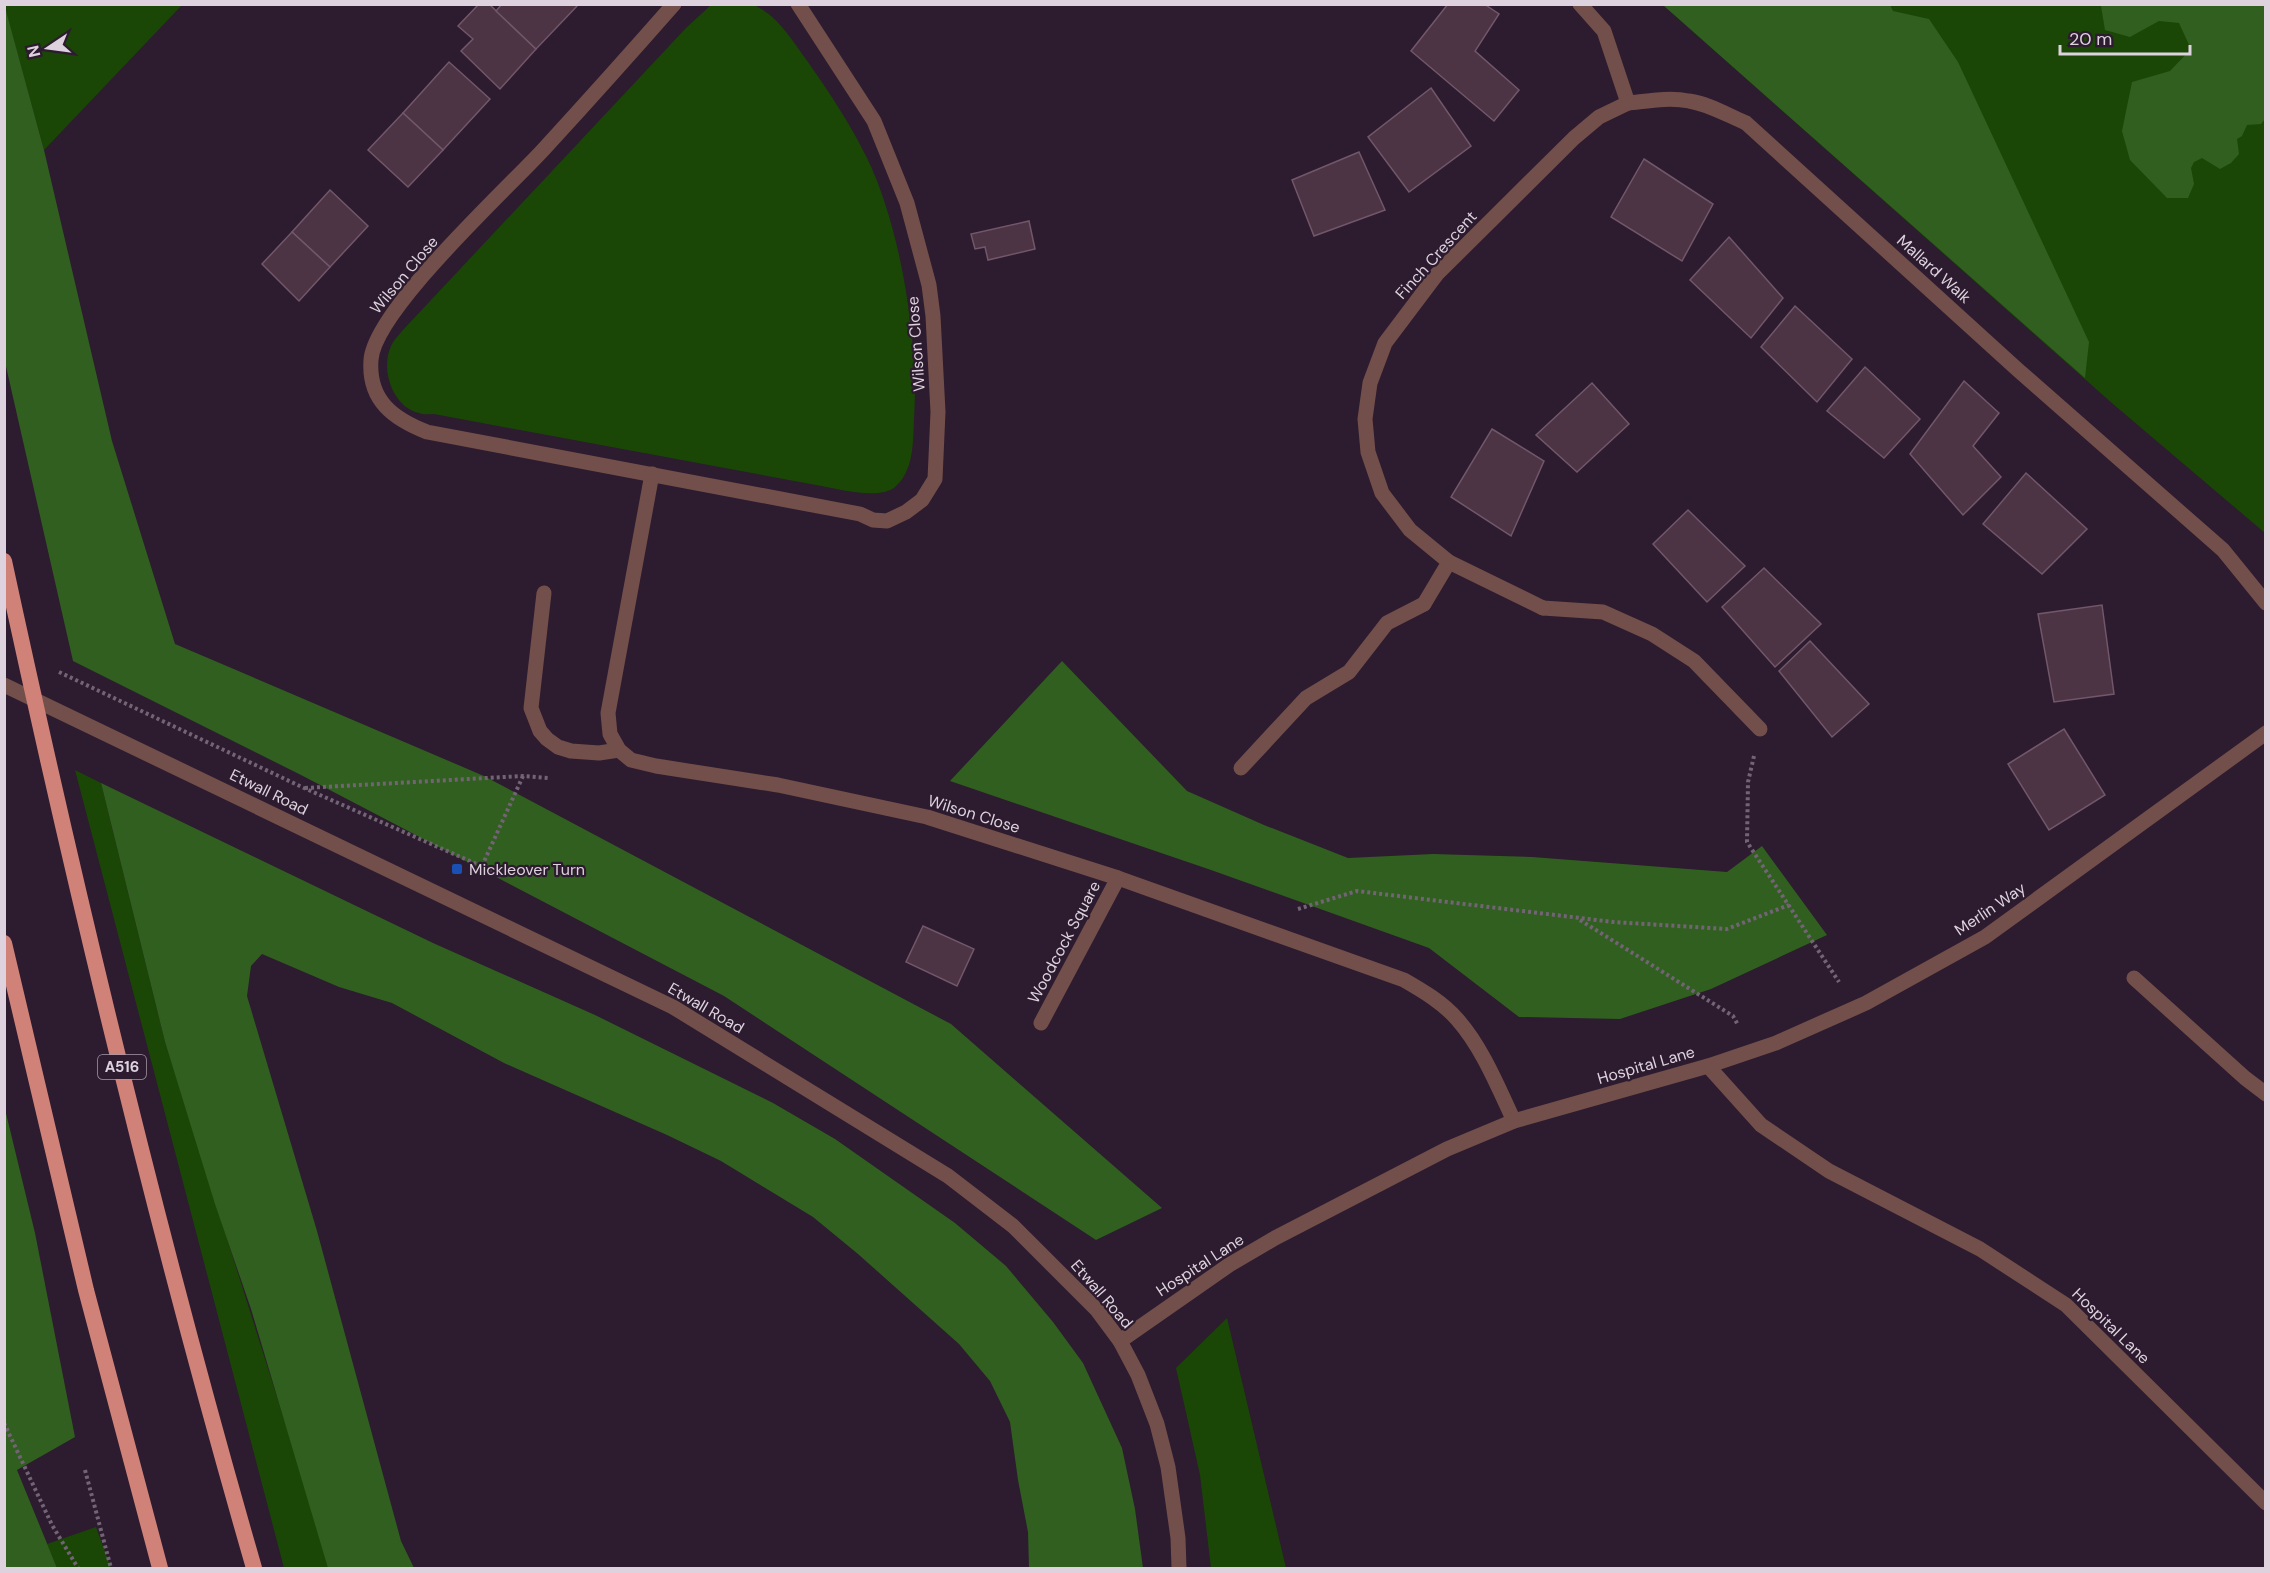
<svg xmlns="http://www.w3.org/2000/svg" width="2270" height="1573" font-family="'DM Sans',sans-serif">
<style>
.green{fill:#1a4706}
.forest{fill:#305f20}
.building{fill:#4c3444;stroke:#715769;stroke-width:1.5}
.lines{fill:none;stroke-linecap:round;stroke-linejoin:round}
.path{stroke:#736475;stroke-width:4;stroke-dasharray:3 3;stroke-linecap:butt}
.service{stroke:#724f4a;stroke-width:15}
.minor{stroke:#724f4a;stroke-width:15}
.tertiary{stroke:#724f4a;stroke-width:15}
.trunk{stroke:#d08278;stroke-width:16}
.transit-dot{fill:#1a4fb4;stroke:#2d1b2f;stroke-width:2}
.labels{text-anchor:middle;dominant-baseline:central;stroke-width:4.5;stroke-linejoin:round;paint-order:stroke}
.shield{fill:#2d1b2f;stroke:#a89baa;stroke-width:1.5}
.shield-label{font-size:15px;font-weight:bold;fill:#ddd2de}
.street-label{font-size:16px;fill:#ddd2de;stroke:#2d1b2f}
.poi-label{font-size:16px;fill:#ddd2de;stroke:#2d1b2f;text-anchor:start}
</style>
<rect width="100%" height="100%" fill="#2d1b2f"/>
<g class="green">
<path d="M4,5h178l-138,145z"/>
<path d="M711,5c11,-1 36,-3 45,1 23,11 37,36 52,56 21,30 43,63 59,96 34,70 52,184 47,261 -1,23 0,52 -19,68 -17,14 -59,1 -79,-2l-382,-71c-5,0 -11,1 -15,-1 -26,-6 -39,-43 -28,-67 2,-5 7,-10 11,-15l284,-303z"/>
<path d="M1663,5h602v528l-152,-129z"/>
<path d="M75,770l26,13 64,259 166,526h-47z"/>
<path d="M1227,1318l59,250h-75l-11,-93 -24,-107z"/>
<path d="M96,1527l15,41h-54l-10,-24z"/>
</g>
<g class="forest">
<path d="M1663,5h227l3,6 36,8 29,43 131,280 -4,36z"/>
<path d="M2102,5h163v114l-4,5 -14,1 -5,11 -5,3 2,15 -8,9 -11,6 -18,-11 -8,4 -3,6 3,16 -6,14h-21l-37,-38 -8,-29 10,-49 38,-11 21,-22 -12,-26 -20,-2 -29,16 -25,-7 -4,-24z"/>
<path d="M5,7l39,143 68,291 63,203 309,132 467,248 211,184 -66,32 -372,-244 -423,-221 -228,-114 -68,-299z"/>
<path d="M1062,661l125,130 77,34 84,33 85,-4 99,3 195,15 35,-26 65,89 -116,54 -91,30 -101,-2 -90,-69 -218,-78 -261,-89z"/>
<path d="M101,783l332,160 162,72 178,88 62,36 120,84 51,43 47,56 30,41 39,85 13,61 8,59h-114l-1,-36 -10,-52 -8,-58 -20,-41 -31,-37 -101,-90 -45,-37 -92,-56 -54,-26 -163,-72 -112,-60 -53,-16 -77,-33 -11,12 -4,30 70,235 84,310 13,27h-86l-77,-259 -36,-105 -50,-162z"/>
<path d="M4,1105l31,128 40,204 -58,33 40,98h-52z"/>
</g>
<g class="building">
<path d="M479,4h10l47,45 -36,40 -39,-38 12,-12 -15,-13z"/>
<path d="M502,4h77l-43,45 -40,-38z"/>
<path d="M1448,4h36l15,10 -24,37 44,39 -25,31 -83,-70z"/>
<path d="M449,62l41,37 -47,51 -40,-37z"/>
<path d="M1431,88l40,58 -62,46 -41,-55z"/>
<path d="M403,113l40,37 -35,37 -40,-37z"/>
<path d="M1359,152l26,58 -71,26 -22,-56z"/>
<path d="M1644,159l69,45 -31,57 -71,-44z"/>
<path d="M330,190l38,36 -38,41 -38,-35z"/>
<path d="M1029,221l6,28 -47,11 -3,-13 -10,2 -4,-15z"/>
<path d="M292,232l38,35 -31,34 -37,-37z"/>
<path d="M1729,237l54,61 -32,40 -61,-58z"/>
<path d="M1795,306l57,53 -35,43 -56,-55z"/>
<path d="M1865,367l55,52 -36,39 -57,-47z"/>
<path d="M1964,381l35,32 -26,33 28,31 -38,38 -53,-61z"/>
<path d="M1592,383l37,41 -52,48 -41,-37z"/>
<path d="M1492,429l52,32 -33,75 -60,-39z"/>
<path d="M2026,473l61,56 -45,45 -59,-50z"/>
<path d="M1688,510l57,56 -38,36 -54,-58z"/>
<path d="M1764,568l57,56 -46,43 -53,-60z"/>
<path d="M2102,605l12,89 -60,8 -16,-88z"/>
<path d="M1810,641l59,63 -37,33 -53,-66z"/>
<path d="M2064,729l41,66 -56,35 -41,-66z"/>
<path d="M923,926l51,23 -17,37 -51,-24z"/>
</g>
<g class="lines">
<g class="path">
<path d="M59,672l245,116 193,85"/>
<path d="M1754,756l-6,26 -1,60 92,140"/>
<path d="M305,788l218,-12 26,2"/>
<path d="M482,866l41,-90"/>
<path d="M1298,909l59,-18 256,31 114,7 62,-24"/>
<path d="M1580,920l153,96 5,9"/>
<path d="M4,1423l48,102 26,43"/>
<path d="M85,1470l26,98"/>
</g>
<g class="service">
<path d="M544,593l-13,115 9,23 7,8 11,8 13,4 28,2 20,-3"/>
<path d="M1543,608l60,4 49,22 42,27 66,68"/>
<path d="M1241,768l65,-70 43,-26 38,-49 37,-19"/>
</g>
<g class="minor">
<path d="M674,4c-43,49 -87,98 -131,146 -38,41 -169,161 -172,210 -3,41 23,59 56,72l433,82 13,6 14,1 19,-9 16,-12 13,-21 3,-67 -5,-96 -4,-31 -22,-82 -33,-82 -76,-117"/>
<path d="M1580,4l24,27 24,72c20,-2 41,-6 61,-2 20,3 38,14 57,22l272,247 205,180 43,53"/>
<path d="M652,474l-44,239 2,21 9,16 12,10 25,6 122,19 149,32 191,61 286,102c19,11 38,22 53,39 25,28 41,68 57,102"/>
<path d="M1424,604l25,-42"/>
<path d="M1543,608l-94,-46 -39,-32 -28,-37 -14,-41 -3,-33 5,-36 15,-40 52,-69 137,-136 25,-21 29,-14"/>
<path d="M2134,978l111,100 21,16"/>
<path d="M1041,1023l77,-145"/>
<path d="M1708,1066l53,59 68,46 151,78 86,56 200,198"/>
<path d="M1120,1341l109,-76 46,-27 172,-89 67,-28 194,-55 68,-23 90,-40 119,-66 281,-204"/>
</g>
<path class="tertiary" d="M4,685l669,322 275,169 65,50 84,84 23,31 18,34 19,49 11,43 10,71 1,30"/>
<g class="trunk">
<path d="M4,561c73,338 154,675 250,1007"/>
<path d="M4,943l82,347 74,278"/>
</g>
</g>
<rect class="transit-dot" x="451" y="863" width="12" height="12" rx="3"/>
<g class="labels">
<rect class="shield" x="98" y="1055" width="48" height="24" rx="4.5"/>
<g class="shield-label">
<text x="122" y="1067">A516</text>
</g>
<g class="street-label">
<text transform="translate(1436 255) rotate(-48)">Finch Crescent</text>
<text transform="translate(1934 269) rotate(42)">Mallard Walk</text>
<text transform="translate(404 275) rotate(-50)">Wilson Close</text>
<text transform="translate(916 344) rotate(-94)">Wilson Close</text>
<text transform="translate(269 792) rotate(26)">Etwall Road</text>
<text transform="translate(974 814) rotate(17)">Wilson Close</text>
<text transform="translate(1990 909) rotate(-34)">Merlin Way</text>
<text transform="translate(1064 942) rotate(-62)">Woodcock Square</text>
<text transform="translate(706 1008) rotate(30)">Etwall Road</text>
<text transform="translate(1646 1065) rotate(-16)">Hospital Lane</text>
<text transform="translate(1200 1265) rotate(-33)">Hospital Lane</text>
<text transform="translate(1102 1294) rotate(49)">Etwall Road</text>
<text transform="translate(2111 1326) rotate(44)">Hospital Lane</text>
</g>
<g class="poi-label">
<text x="469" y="869">Mickleover Turn</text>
</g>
</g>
<rect width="2270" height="1573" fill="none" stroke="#ddd2de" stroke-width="12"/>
<g transform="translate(48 48) rotate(257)" stroke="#2d1b2f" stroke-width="4.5" paint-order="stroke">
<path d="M0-4.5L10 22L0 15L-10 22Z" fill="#ddd2de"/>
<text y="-9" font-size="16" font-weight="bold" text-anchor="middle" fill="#ddd2de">N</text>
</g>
<path d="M2060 45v9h130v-9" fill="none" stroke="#ddd2de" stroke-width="3"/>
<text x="2069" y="45" font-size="18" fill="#ddd2de" stroke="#2d1b2f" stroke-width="4.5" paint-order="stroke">20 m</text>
</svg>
